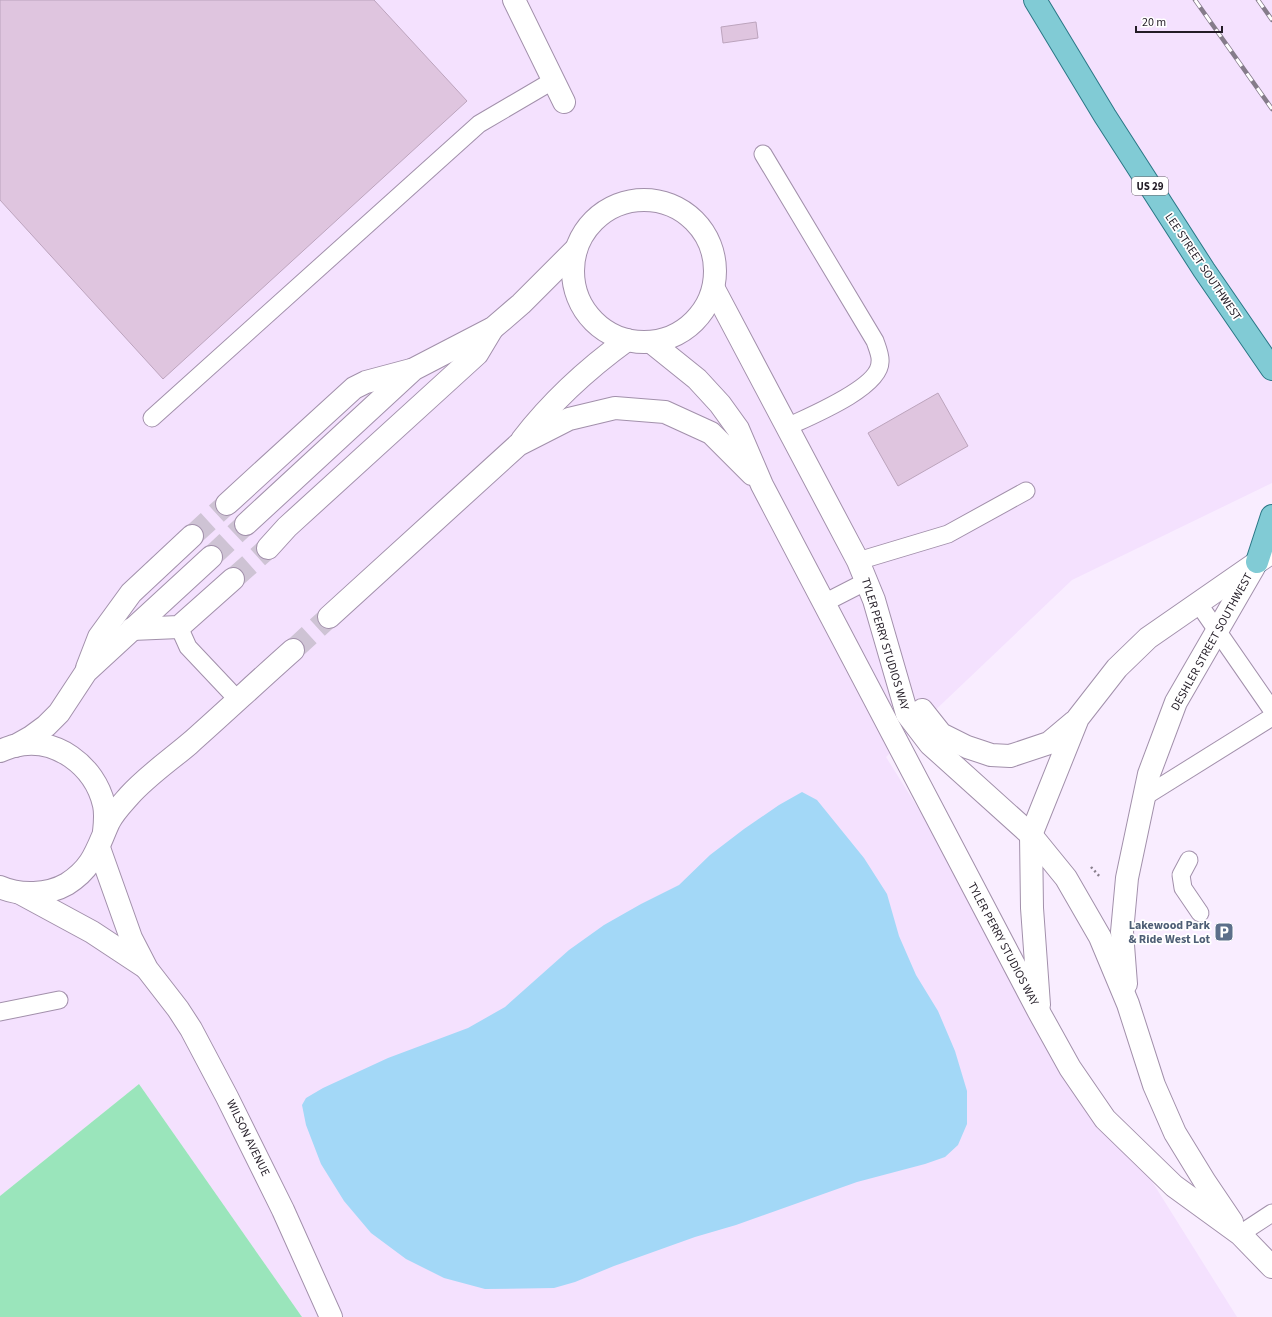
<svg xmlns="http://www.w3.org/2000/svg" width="1272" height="1317" font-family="'Source Sans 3',sans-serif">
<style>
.built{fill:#f4e1fe}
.green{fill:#9ae5bb}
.water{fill:#a3d8f7}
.building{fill:#dfc5df;stroke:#bca4bd}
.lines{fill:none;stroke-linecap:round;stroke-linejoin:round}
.minor-tunnel{stroke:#cec3d4;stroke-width:22;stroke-dasharray:22 11;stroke-linecap:butt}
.service-casing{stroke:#a290ab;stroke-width:19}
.minor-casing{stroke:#a290ab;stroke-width:24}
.primary-casing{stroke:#2a7786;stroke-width:24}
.path{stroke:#887f8c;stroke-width:2.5;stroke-dasharray:2 3;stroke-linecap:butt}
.service{stroke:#fff;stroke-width:17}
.minor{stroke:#fff;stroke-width:22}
.primary{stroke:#81cbd5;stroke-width:22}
.rail-casing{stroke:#857c8a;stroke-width:4.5}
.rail{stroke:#fff;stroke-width:3;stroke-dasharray:9;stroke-linecap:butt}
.labels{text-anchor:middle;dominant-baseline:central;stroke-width:3.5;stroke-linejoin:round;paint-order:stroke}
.shield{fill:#fff;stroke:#656067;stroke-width:1}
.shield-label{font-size:11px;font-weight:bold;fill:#231c26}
.street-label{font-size:12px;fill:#231c26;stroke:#fff}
.service-label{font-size:12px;font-weight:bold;fill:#4e5e75;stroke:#fff;text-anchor:end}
</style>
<rect width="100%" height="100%" fill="#f9edff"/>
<path class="built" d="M0,0h1272v483l-200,97 -186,177 351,560h-935l-163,-233 -139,112z"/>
<path class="green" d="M139,1084l163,233h-302v-121z"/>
<path class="water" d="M802,792l15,8 47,58 23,36 12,42 17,39 22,36 17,40 12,40v33l-9,21 -13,12 -20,7 -68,18 -121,43 -41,12 -81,29 -39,16 -21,6 -69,1 -41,-11 -38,-19 -35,-26 -27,-32 -23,-37 -15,-39 -4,-20 4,-7 17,-10 65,-30 80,-30 37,-21 64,-57 35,-25 37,-21 38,-19 31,-30 34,-26 35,-24z"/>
<g class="building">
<path d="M0,0h374l93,101 -304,278 -163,-179z"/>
<path d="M756,22l2,16 -35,5 -2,-16z"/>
<path d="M938,393l30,53 -70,40 -30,-53z"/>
</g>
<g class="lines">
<g class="minor-tunnel">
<path d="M192,536l35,-32"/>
<path d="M211,557l35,-33"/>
<path d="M233,579l35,-31"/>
<path d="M293,650l36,-33"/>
</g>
<g class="service-casing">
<g id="service">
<path d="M763,154l112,187c2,6 6,15 5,21 0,26 -72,55 -93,65"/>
<path d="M152,418l327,-294 75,-44"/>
<path d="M858,561l90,-27 78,-43"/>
<path d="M824,603l43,-22"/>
<path d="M1198,603l74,107"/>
<path d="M179,627l9,20 50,53"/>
<path d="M1144,797l128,-80"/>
<path d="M1189,860l-8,15 2,13 17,25"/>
<path d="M0,1012l59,-12"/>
<path d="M1240,1234l32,-21"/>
</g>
</g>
<g class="minor-casing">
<g id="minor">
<path d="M514,0l50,102"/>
<circle cx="644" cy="271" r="71"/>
<path d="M714,289l144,272 16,39 33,114 23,30 101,91 35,43 34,59 28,67 26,81 21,48 30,49 27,40"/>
<path d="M651,342l46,37 23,25 18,25 24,56 278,529 30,54 35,51 69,67 66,48 32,33"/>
<path d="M522,440c30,-39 65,-71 105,-100"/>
<path d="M227,504l127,-116 12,-6 45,-12"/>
<path d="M246,524l168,-155 79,-41 28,-24 55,-55"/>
<path d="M268,548l19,-21 190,-173 15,-25"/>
<path d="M329,617l189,-172 51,-26 46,-11 50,4 46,21 41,41"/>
<path d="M132,629l47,-2 54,-48"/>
<path d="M87,668l12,-31 32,-44 61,-57"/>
<path d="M922,710l19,24 26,13 24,8 19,1 39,-13 25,-21"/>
<path d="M15,746l16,-9 15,-11 13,-13 27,-41 125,-115"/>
<path d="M0,751c5,-2 10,-4 14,-5 41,-11 81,20 90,59 2,9 1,18 0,27"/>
<path d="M99,848l32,90 16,31 31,40 13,20 36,68 56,113 48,107"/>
<path d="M0,887c20,9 48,8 67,-3 27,-17 30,-36 42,-62 5,-10 13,-18 20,-26 18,-20 40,-35 60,-52 35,-31 69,-63 104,-94"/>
<path d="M20,893l72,39 53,35"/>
<path d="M1126,984l-4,-52 5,-54 22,-104 27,-72 78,-135"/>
<path d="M1039,1005l-7,-97 -1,-73 47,-117 39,-50 31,-30 124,-86"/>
</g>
</g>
<g class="primary-casing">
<g id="primary">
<path d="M1035,0l70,116 99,154 68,99"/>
<path d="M1257,562l15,-46"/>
</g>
</g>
<path class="path" d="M1091,867l10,11"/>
<use href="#service" class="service"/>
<use href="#minor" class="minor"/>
<use href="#primary" class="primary"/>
<g class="rail-casing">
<g id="rail">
<path d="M1195,0l77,109"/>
<path d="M1258,0l14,20"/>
</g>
</g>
<use href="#rail" class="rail"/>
</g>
<defs>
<g id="parking-square" transform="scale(1)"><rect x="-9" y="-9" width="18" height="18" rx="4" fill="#5c6f8a" stroke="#fff"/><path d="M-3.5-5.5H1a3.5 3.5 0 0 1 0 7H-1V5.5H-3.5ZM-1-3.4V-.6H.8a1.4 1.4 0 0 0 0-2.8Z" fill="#fff"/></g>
</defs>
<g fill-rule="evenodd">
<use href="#parking-square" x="1224" y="932"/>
</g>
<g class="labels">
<rect class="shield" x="1132" y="177" width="36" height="18" rx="3"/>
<g class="shield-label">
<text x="1150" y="186">US 29</text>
</g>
<g class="street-label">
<text transform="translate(1203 267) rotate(56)">LEE STREET SOUTHWEST</text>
<text transform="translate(1212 642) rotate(-61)">DESHLER STREET SOUTHWEST</text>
<text transform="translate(885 644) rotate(73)">TYLER PERRY STUDIOS WAY</text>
<text transform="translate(1003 944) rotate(62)">TYLER PERRY STUDIOS WAY</text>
<text transform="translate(248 1138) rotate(64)">WILSON AVENUE</text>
</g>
<g class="service-label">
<text x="1210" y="925">Lakewood Park<tspan x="1210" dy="14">&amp; Ride West Lot</tspan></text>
</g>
</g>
<path d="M1136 26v6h86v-6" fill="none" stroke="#231c26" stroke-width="2"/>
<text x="1142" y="26" font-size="12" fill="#231c26" stroke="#ffffff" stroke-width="3" paint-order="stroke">20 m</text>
</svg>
